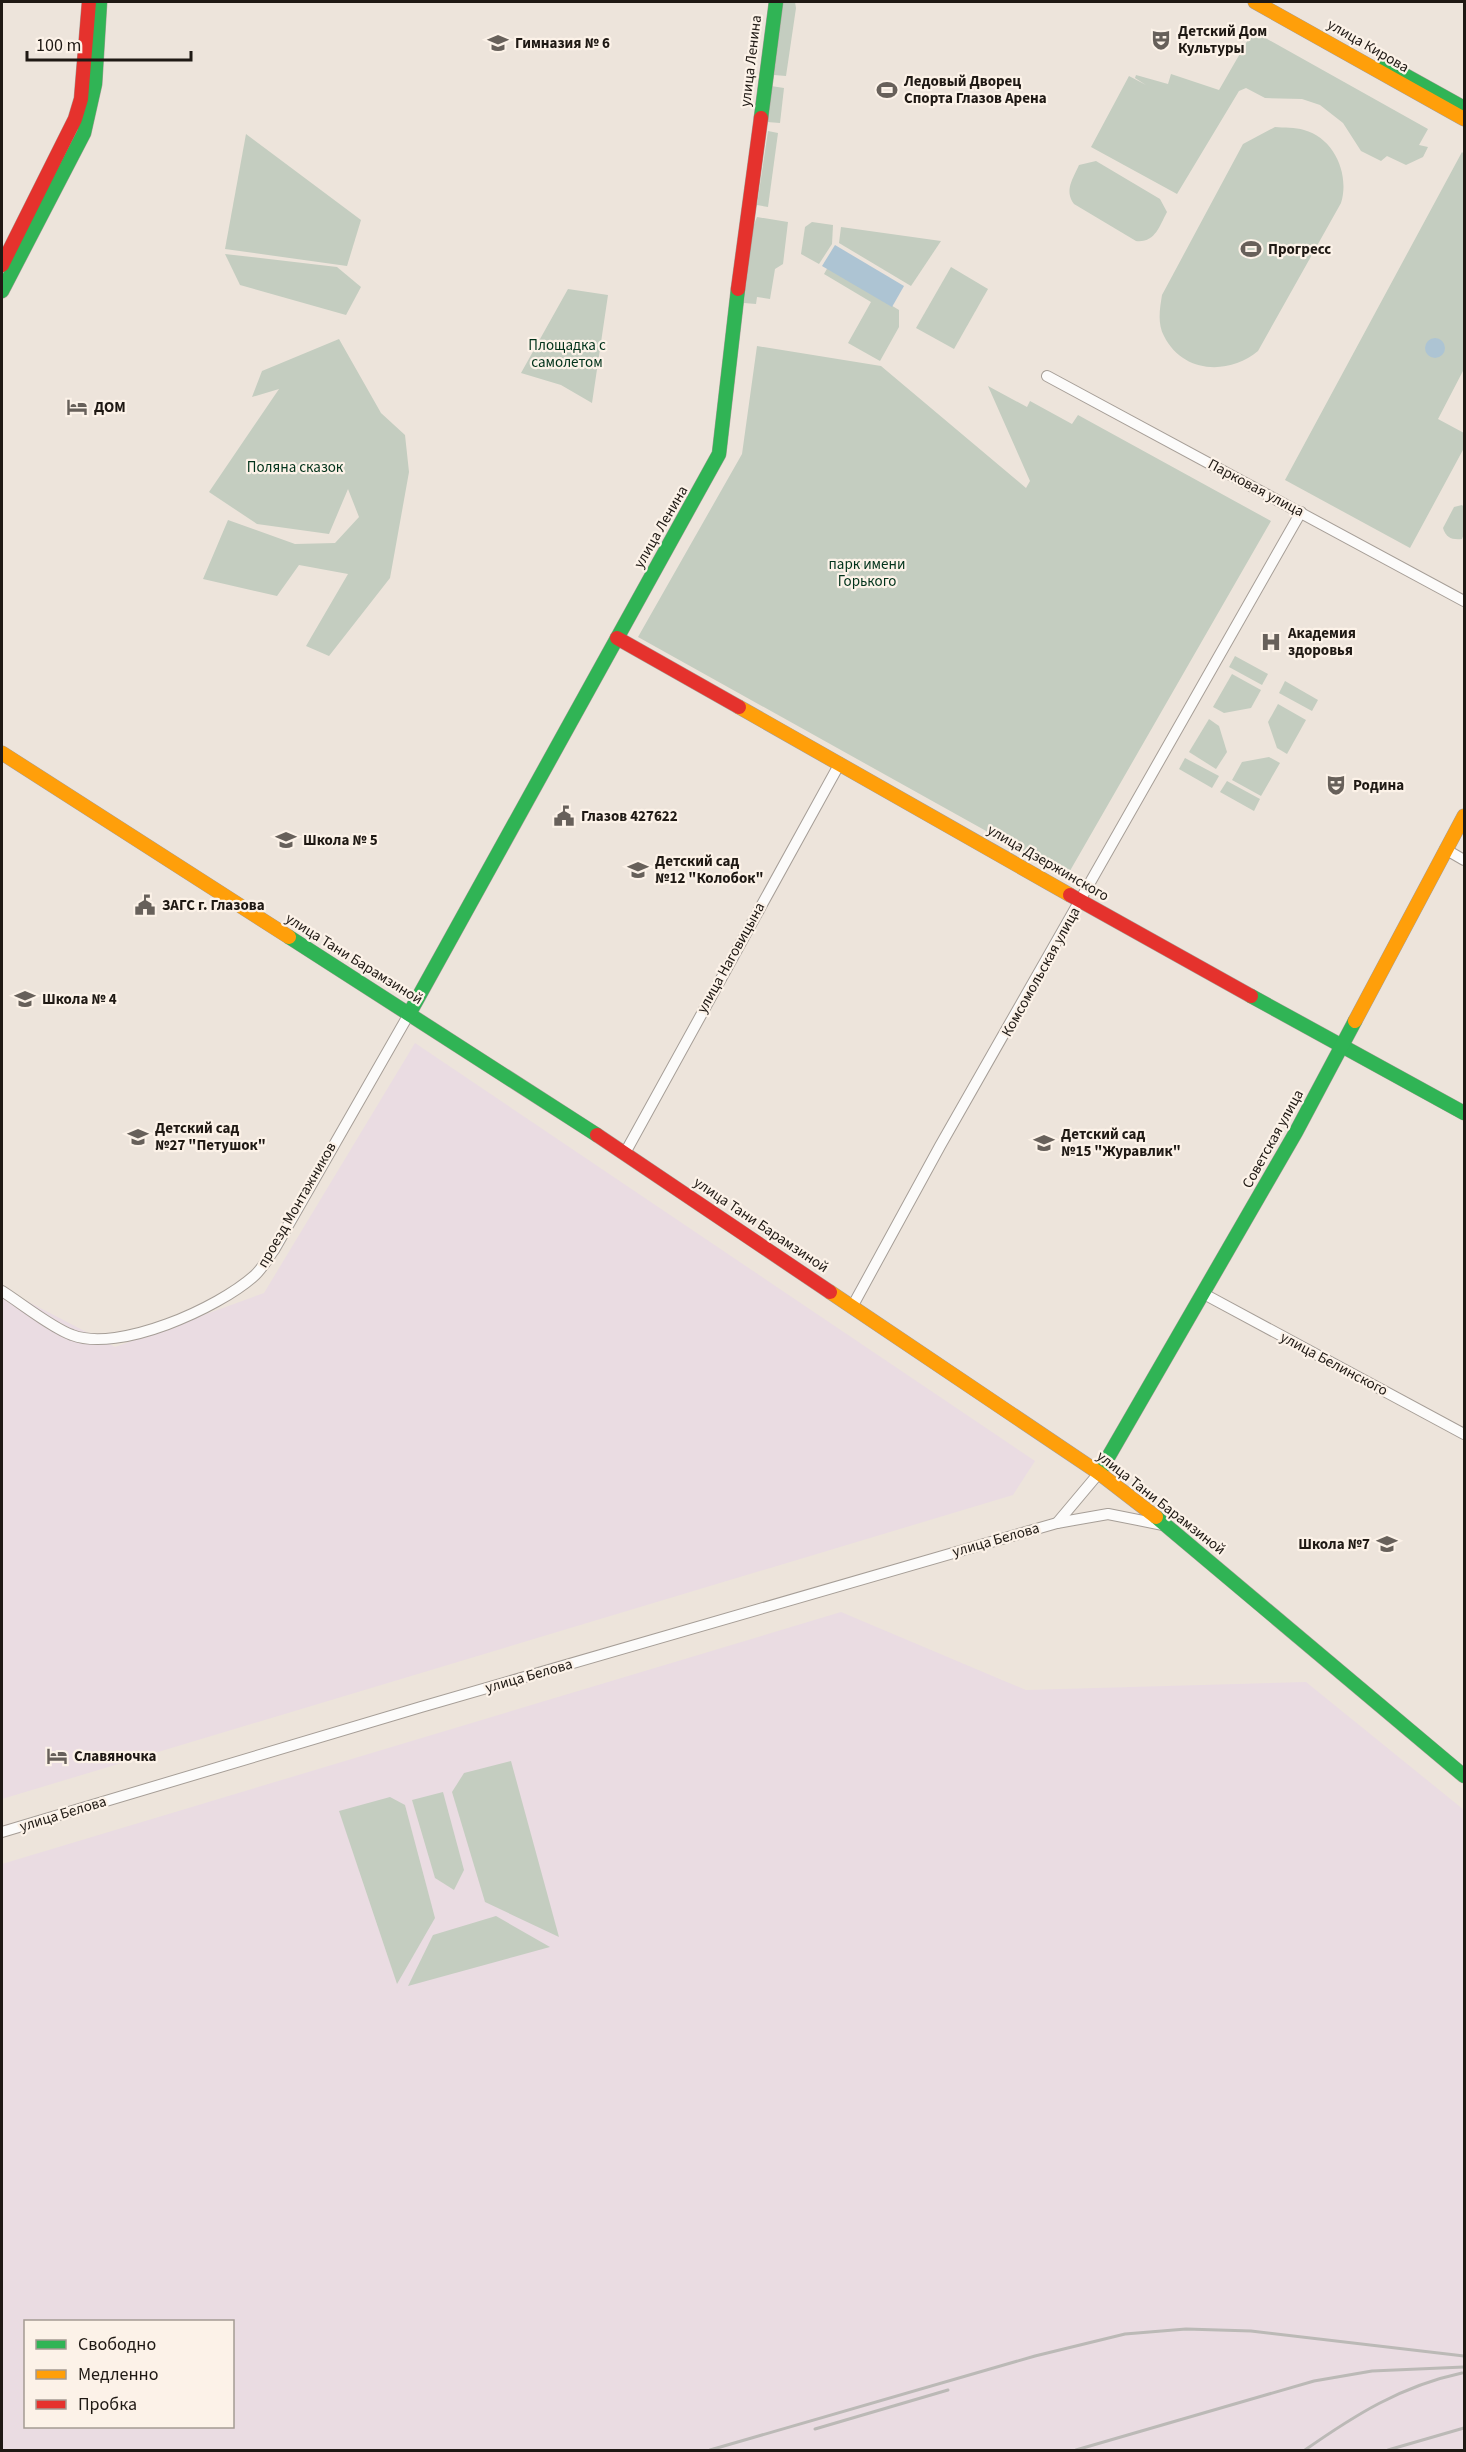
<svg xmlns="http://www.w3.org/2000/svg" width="1466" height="2452" font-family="'Source Sans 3',sans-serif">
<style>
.industrial{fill:#eadce2;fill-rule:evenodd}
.green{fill:#c4cdc0}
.water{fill:#adc4d3}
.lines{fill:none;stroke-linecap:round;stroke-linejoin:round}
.street-casing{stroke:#a69e97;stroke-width:12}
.fast-casing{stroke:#a69e97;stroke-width:15}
.slow-casing{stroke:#a69e97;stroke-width:15}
.jam-casing{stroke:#a69e97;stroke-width:15}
.street{stroke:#fcfbfa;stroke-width:10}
.fast{stroke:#30b455;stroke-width:14}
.slow{stroke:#ff9f0a;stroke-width:14}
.jam{stroke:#e5322d;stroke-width:14}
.rail{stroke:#bbb9b6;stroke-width:3}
.labels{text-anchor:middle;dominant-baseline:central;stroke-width:4.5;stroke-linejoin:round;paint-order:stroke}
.poi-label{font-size:15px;font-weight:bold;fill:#1f1914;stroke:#fcf2e8;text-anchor:start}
.street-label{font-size:15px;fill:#1f1914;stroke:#fcf2e8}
.park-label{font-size:15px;fill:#01321a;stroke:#fcf2e8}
</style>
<rect width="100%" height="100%" fill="#ede4db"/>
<g class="industrial">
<path d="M415,1043l620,418 -22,34 -1011,304v-511l113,59 149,-54z"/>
<path d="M841,1612l185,78 280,-8 158,128v640h-1462v-586zM26,2322h206v104h-206z"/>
</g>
<g class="green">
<path d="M783,2h12l1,6 -10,68 -12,-1z"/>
<path d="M1253,31l175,98 -9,16 9,2 -5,10 -17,8 -19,-9 -6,5 -20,-10 -18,-28 -23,-18 -18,-6 -37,-1 -19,-10 -7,3 -62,103 -86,-47 38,-71 17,9 -11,-7 1,-3 32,9 3,-10 48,16z"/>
<path d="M771,86l13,2 -4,35 -13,-1z"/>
<path d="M1275,127c9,1 20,0 29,3 30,8 46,44 37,73l-83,148c-29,24 -75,23 -94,-15 -7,-13 -4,-28 -2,-41l81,-151z"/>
<path d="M768,131l10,2 -10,74 -11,-2z"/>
<path d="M246,134l115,86 -14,46 -122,-17z"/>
<path d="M1462,152l2,2v215l-26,50 26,14v15l-54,100 -125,-68z"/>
<path d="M1096,161l64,38 7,13c-8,15 -12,31 -31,29l-62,-37c-10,-14 -1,-25 5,-39z"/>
<path d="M757,217l31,5 -5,42 -8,5 -5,30 -13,-2 -1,7 -12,-1 9,-76z"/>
<path d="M812,222l21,3 -1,19 -13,20 -18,-10 4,-27z"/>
<path d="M841,227l100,14 -30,45 -72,-43z"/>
<path d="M225,254l112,13 24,20 -15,28 -106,-30z"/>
<path d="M828,267l71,43v17l-19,34 -32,-18 23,-41 -47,-28z"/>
<path d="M951,267l37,22 -34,60 -38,-21z"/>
<path d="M568,289l40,6 -16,108 -31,-18 -40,-12z"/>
<path d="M339,339l42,74 24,22 4,37 -19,106 -61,78 -23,-10 42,-72 -49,-9 -22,31 -74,-17 25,-59 67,24 40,-1 24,-26 -11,-28 -19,45 -72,-10 -48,-32 70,-103 -27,8 10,-26z"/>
<path d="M757,346l124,20 145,122 4,-7 -42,-95 39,21 3,-6 42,23 6,-9 193,106 -204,355 -429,-239 104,-183z"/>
<path d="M1462,505l2,2v27l-2,5c-10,1 -16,-1 -19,-11l11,-21z"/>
<path d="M1235,656l33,18 -6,11 -33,-18z"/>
<path d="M1232,674l29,16 -10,18 -27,5 -11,-6z"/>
<path d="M1285,681l33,19 -6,11 -33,-18z"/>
<path d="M1278,704l28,16 -19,34 -10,-6 -9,-26z"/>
<path d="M1209,719l10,7 8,26 -11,17 -27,-17z"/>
<path d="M1269,757l11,6 -19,33 -29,-16 10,-18z"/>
<path d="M1185,758l34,18 -7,12 -33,-19z"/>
<path d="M1227,781l33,18 -6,12 -34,-19z"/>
<path d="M511,1761l48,176 -74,-35 -33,-110 12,-19z"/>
<path d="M443,1792l21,78 -10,20 -19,-12 -23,-78z"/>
<path d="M390,1797l15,8 30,113 -38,66 -58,-173z"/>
<path d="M496,1916l54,31 -142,39 25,-51z"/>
</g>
<g class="water">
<path d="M835,245l69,41 -12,21 -70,-41z"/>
<circle cx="1435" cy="348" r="10"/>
</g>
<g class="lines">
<g class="street-casing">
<g id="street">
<path d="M1047,376l417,225"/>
<path d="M1445,849l19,11"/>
<path d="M625,1153l215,-390"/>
<path d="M2,1291c19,12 50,37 70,44 47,18 146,-27 182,-59 8,-7 14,-18 20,-26l135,-236"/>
<path d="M1204,1294l260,140"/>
<path d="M852,1307l88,-161 361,-634"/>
<path d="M1057,1523l51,-9 55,11"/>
<path d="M2,1832l419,-125 636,-184 42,-50"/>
</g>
</g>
<g class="fast-casing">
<g id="fast">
<path d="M1385,64l79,44"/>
<path d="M761,118l15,-116"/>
<path d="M2,291l82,-158 11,-49 5,-82"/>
<path d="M289,937l308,198"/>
<path d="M1251,996l213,117"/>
<path d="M409,1014l310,-560 19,-165"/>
<path d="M1099,1473l197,-341 59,-111"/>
<path d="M1156,1517l308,259"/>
</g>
</g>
<g class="slow-casing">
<g id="slow">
<path d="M1255,2l209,117"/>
<path d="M739,707l331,188"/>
<path d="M2,753l287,184"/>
<path d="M1355,1021l109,-205"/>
<path d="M830,1292l269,181 57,44"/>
</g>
</g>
<g class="jam-casing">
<g id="jam">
<path d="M2,265l73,-146 6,-20 8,-97"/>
<path d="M738,289l23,-171"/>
<path d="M617,638l122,69"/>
<path d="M1070,895l181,101"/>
<path d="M597,1135l233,157"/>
</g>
</g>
<use href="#street" class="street"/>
<use href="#fast" class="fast"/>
<use href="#slow" class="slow"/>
<use href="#jam" class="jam"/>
<g class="rail">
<path d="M815,2429l133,-39"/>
<path d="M710,2450l325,-94 90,-22 61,-5 65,2 213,25"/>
<path d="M1076,2450l238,-69 58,-10 92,-4"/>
<path d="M1305,2450c50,-35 96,-64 157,-77"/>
<path d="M1388,2450l76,-22"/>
</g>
</g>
<defs>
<g id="theatre-bare" transform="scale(1.62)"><path d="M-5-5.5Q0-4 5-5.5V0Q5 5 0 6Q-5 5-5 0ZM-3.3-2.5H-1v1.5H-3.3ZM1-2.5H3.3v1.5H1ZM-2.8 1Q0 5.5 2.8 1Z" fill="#67605a" stroke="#fcf2e8" stroke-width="2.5" paint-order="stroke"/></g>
<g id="school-bare" transform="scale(1.62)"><path d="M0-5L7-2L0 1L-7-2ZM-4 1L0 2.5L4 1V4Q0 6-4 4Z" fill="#67605a" stroke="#fcf2e8" stroke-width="2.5" paint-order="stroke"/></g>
<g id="stadium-bare" transform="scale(1.62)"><path d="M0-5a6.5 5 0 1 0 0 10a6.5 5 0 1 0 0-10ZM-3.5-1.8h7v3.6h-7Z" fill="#67605a" stroke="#fcf2e8" stroke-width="2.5" paint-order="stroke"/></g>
<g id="hotel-bare" transform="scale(1.62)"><path d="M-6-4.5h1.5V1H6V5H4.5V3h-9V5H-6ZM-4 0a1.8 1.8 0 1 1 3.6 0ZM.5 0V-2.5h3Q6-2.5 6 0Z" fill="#67605a" stroke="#fcf2e8" stroke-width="2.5" paint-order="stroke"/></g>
<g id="hospital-bare" transform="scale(1.62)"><path d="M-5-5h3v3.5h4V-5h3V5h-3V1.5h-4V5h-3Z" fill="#67605a" stroke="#fcf2e8" stroke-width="2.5" paint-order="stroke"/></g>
<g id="civic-bare" transform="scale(1.62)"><path d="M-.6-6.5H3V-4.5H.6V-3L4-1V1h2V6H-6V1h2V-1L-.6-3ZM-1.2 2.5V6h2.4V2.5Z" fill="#67605a" stroke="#fcf2e8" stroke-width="2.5" paint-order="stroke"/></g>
</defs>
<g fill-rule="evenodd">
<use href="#theatre-bare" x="1161" y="40"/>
<use href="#school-bare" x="498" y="43"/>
<use href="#stadium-bare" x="887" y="90"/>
<use href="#stadium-bare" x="1251" y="249"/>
<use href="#hotel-bare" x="77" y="407"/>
<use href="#hospital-bare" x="1271" y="642"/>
<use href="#theatre-bare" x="1336" y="785"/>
<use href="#civic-bare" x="564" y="816"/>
<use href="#school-bare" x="286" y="840"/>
<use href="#school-bare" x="638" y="870"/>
<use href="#civic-bare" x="145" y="905"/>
<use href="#school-bare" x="25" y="999"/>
<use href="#school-bare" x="138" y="1137"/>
<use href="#school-bare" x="1044" y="1143"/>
<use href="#school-bare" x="1387" y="1544"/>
<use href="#hotel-bare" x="57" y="1756"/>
</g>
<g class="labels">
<g class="poi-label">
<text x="1178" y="31">Детский Дом<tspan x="1178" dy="17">Культуры</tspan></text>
<text x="515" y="43">Гимназия № 6</text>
<text x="904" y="81">Ледовый Дворец<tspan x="904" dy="17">Спорта Глазов Арена</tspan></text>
<text x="1268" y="249">Прогресс</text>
<text x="94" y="407">ДОМ</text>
<text x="1288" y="633">Академия<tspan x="1288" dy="17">здоровья</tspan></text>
<text x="1353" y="785">Родина</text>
<text x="581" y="816">Глазов 427622</text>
<text x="303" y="840">Школа № 5</text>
<text x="655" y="861">Детский сад<tspan x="655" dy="17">№12 "Колобок"</tspan></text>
<text x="162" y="905">ЗАГС г. Глазова</text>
<text x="42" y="999">Школа № 4</text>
<text x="155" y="1128">Детский сад<tspan x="155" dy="17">№27 "Петушок"</tspan></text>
<text x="1061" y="1134">Детский сад<tspan x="1061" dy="17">№15 "Журавлик"</tspan></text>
<text x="1370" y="1544" text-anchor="end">Школа №7</text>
<text x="74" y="1756">Славяночка</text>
</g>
<g class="street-label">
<text transform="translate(1368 46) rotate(30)">улица Кирова</text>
<text transform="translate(751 61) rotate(-83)">улица Ленина</text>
<text transform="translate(1256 488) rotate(28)">Парковая улица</text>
<text transform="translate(661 527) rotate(-60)">улица Ленина</text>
<text transform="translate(1048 863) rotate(30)">улица Дзержинского</text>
<text transform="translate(731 958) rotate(-61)">улица Наговицына</text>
<text transform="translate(354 959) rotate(32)">улица Тани Барамзиной</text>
<text transform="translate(1041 972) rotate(-61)">Комсомольская улица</text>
<text transform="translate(1273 1139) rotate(-61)">Советская улица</text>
<text transform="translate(297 1205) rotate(-60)">проезд Монтажников</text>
<text transform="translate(761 1225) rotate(34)">улица Тани Барамзиной</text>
<text transform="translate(1334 1364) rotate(28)">улица Белинского</text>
<text transform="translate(1161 1503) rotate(38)">улица Тани Барамзиной</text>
<text transform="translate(996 1540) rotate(-16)">улица Белова</text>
<text transform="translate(529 1676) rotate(-16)">улица Белова</text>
<text transform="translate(63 1814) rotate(-17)">улица Белова</text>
</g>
<g class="park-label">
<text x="567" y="345">Площадка с<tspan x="567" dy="17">самолетом</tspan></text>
<text x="295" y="467">Поляна сказок</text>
<text x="867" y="564">парк имени<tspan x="867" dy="17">Горького</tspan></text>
</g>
</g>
<rect width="1466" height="2452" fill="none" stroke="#1f1914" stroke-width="6"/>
<rect x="24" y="2320" width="210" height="108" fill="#fcf2e8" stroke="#a49b93" stroke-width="1.5"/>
<rect x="36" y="2340" width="30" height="9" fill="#30b455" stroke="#a49b93" stroke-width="1.5"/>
<text x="78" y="2350" font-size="18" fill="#1f1914">Свободно</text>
<rect x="36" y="2370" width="30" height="9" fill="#ff9f0a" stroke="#a49b93" stroke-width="1.5"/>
<text x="78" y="2380" font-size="18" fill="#1f1914">Медленно</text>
<rect x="36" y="2400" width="30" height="9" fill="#e5322d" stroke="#a49b93" stroke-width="1.5"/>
<text x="78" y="2410" font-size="18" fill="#1f1914">Пробка</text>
<path d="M27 51v9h164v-9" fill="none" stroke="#1f1914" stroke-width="3"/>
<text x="36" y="51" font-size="18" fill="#1f1914" stroke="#fcf2e8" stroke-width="4.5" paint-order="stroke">100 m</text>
</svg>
